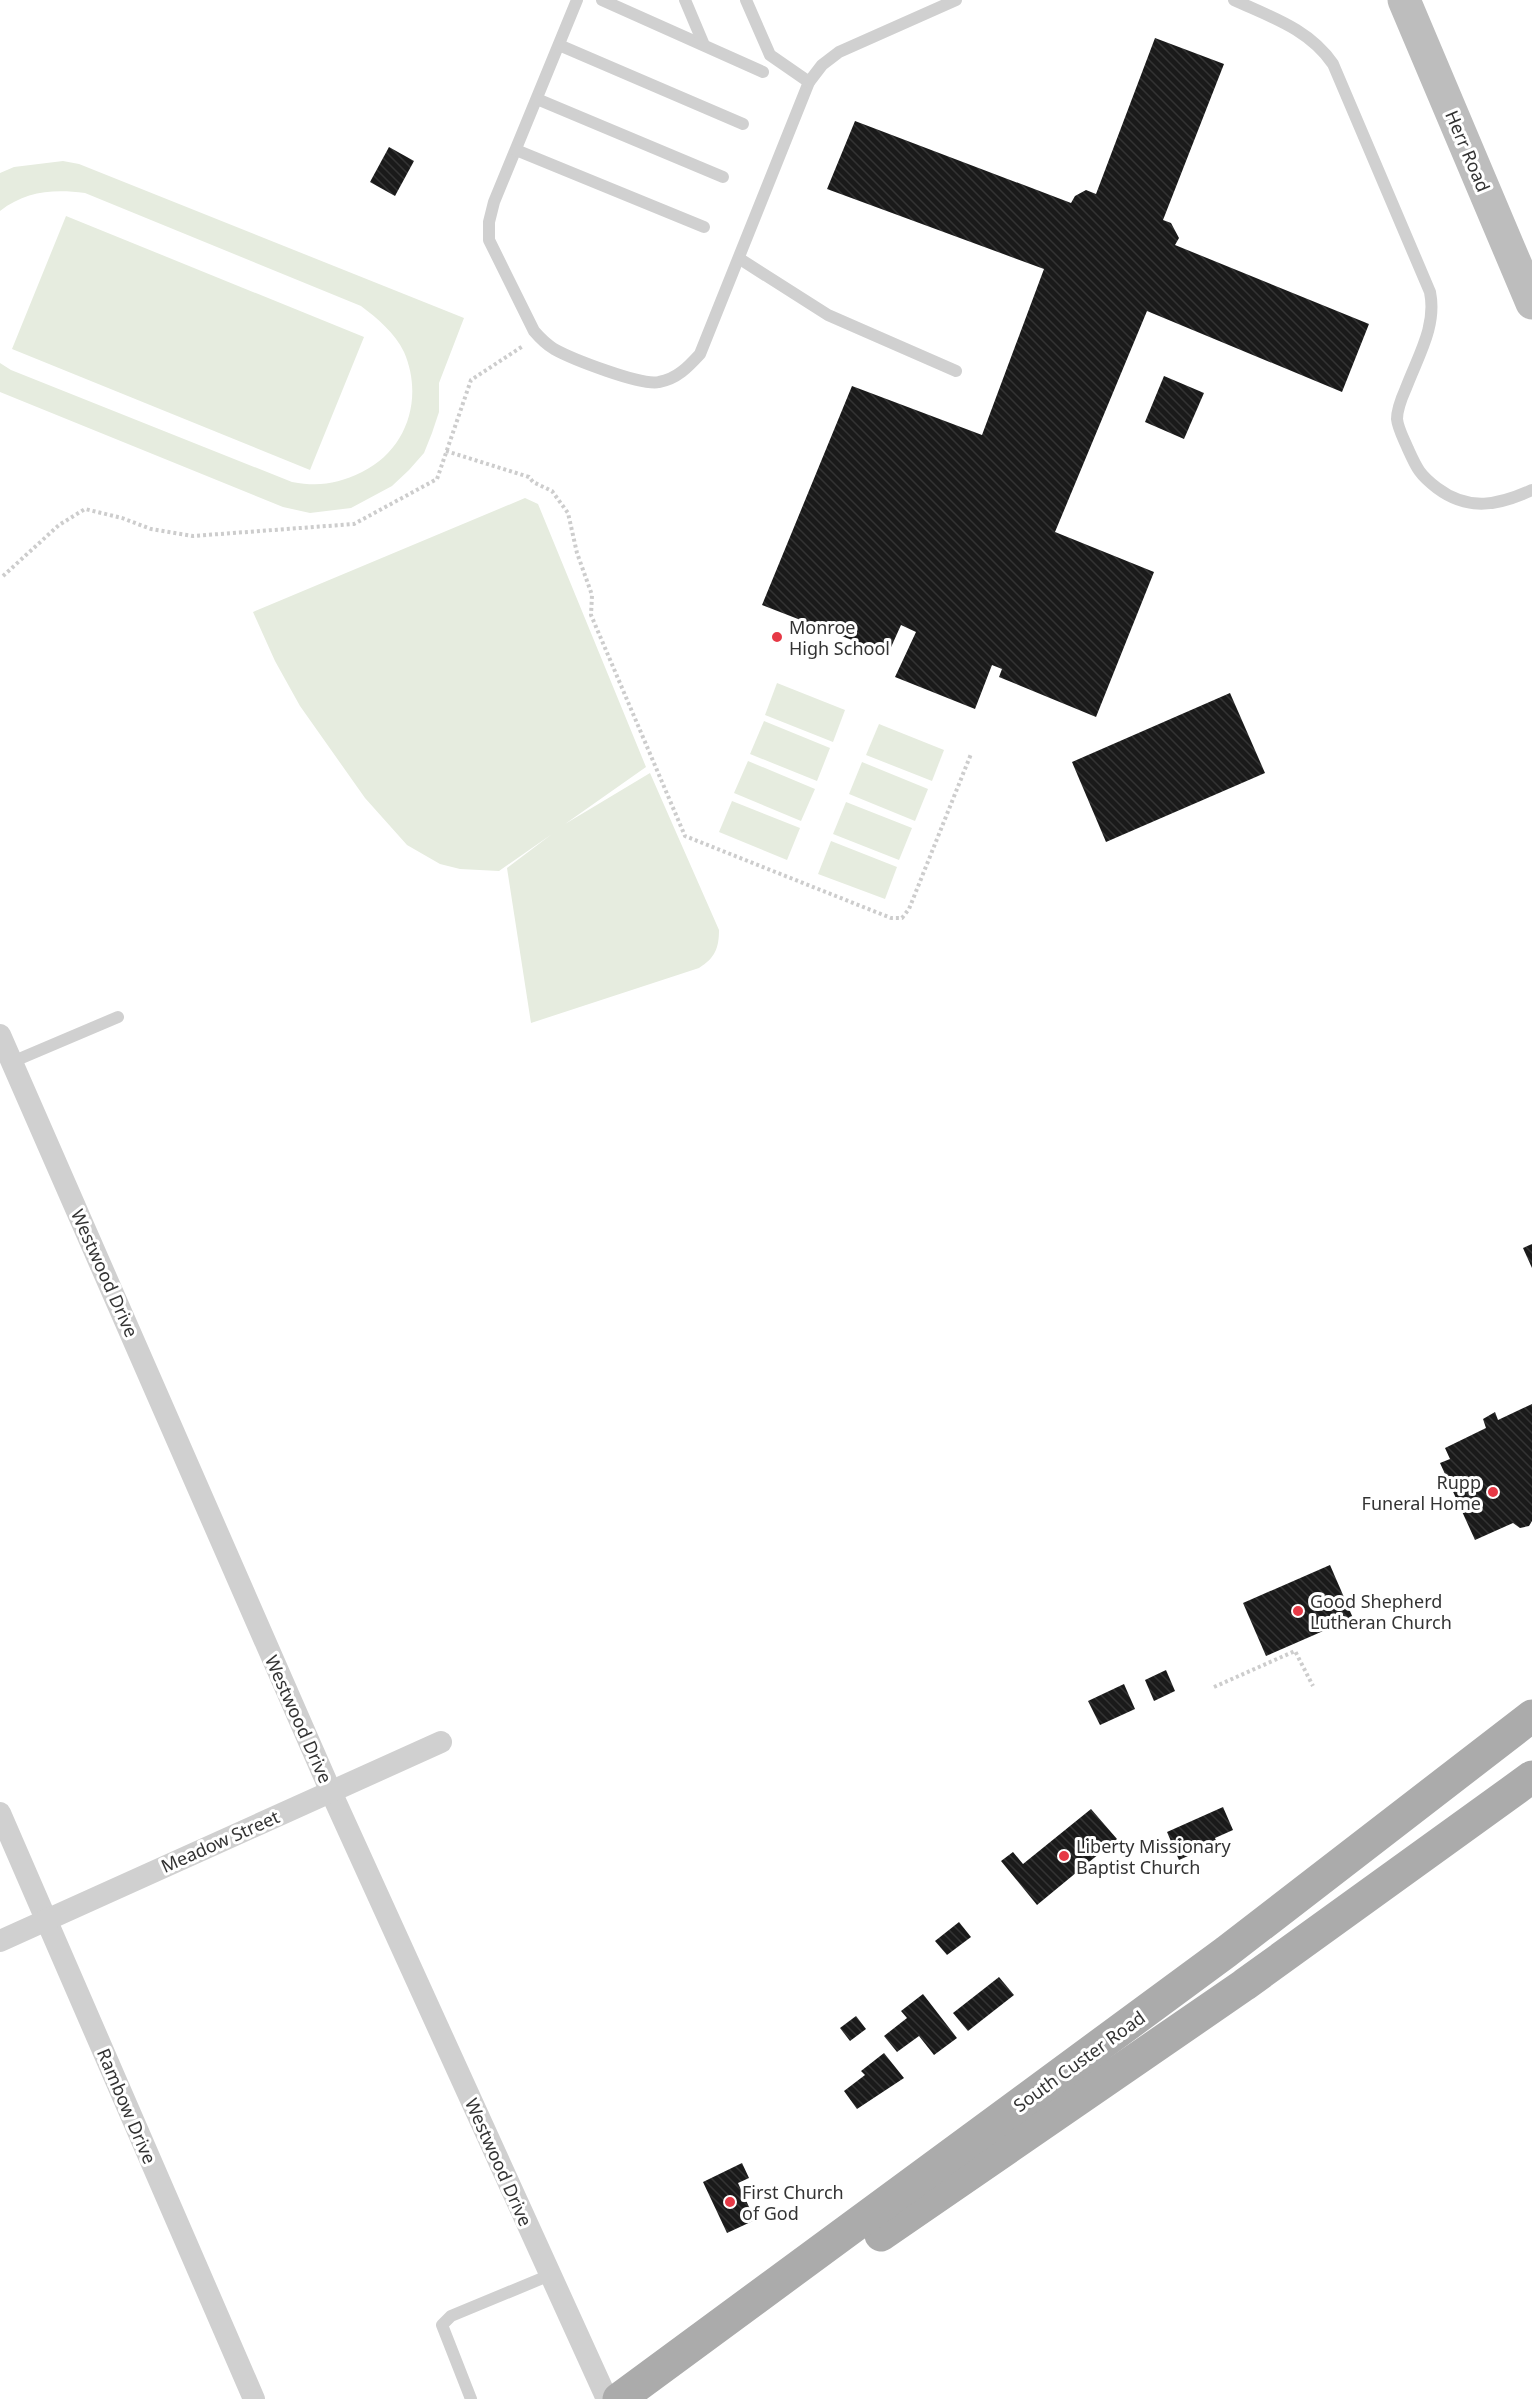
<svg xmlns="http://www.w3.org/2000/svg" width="1532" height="2399" font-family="'Noto Sans',sans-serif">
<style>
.green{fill:#e6ecdf}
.building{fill:url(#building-back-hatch)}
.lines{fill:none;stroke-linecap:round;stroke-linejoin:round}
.path{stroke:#cdcdcd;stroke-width:4;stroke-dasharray:3 3;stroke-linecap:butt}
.lane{stroke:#d0d0d0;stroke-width:12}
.street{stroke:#d0d0d0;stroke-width:22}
.secondary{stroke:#bdbdbd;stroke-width:33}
.primary{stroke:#ababab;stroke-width:33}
.poi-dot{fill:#e63946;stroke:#fff;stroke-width:2}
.labels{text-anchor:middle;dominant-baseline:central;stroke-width:6;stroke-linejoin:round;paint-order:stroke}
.street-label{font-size:18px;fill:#333;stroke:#fff}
.poi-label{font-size:18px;fill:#333;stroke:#fff;text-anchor:start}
</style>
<defs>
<pattern id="building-back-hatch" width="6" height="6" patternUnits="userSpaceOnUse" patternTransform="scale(1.5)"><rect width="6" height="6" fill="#1a1a1a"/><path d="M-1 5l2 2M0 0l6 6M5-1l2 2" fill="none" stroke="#333"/></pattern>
</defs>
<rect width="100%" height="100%" fill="#fff"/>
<g class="green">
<path d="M63,161l16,3 385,154 -25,65v29l-7,21 -8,20 -15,17 -17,16 -41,22 -41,5 -27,-6 -283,-115v-29l11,7 281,112c27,5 45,2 70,-10 45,-22 62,-74 42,-120 -9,-19 -27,-34 -43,-46l-276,-113c-32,-4 -59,-2 -85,18v-38l14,-6z"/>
<path d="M66,216l298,121 -54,133 -298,-121z"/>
<path d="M525,498l13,6 108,263 -81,57 85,-51 69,157c0,18 -4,28 -20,38l-168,55 -24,-155 45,-34 -53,37 -39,-2 -20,-5 -33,-19 -42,-47 -65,-92 -25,-45 -22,-49z"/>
<path d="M777,683l68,27 -12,32 -68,-27z"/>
<path d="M764,721l66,27 -13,33 -67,-27z"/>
<path d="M879,724l65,26 -12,31 -66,-26z"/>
<path d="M748,761l67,28 -14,32 -67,-28z"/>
<path d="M862,762l66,27 -13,32 -66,-27z"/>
<path d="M732,801l68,27 -13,32 -68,-28z"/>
<path d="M846,802l66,26 -13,32 -66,-26z"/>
<path d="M831,841l66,26 -12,32 -67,-25z"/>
</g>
<g class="building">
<path d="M1155,38l69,26 -61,156 8,3 8,15 -4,7 194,79 -27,68 -195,-81 -92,221 99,40 -58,145 -97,-40 3,-8 -10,-4 -17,44 -80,-32 21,-45 -15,-7 -13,29 -126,-49 90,-219 130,49 62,-166 -217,-80 28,-68 216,82 4,-7 11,-6 10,4z"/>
<path d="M389,147l25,14 -19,35 -25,-14z"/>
<path d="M1164,376l40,17 -20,46 -39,-17z"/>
<path d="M1230,693l35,80 -159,69 -34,-80z"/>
<path d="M1532,1244v24l-9,-20z"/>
<path d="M1532,1404v117l-3,5 -9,2 -7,-5 -38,17 -35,-77 10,-4 -5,-11 41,-20 -3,-9 12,-7 3,8z"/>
<path d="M1330,1565l23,53 -87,38 -23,-53z"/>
<path d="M1166,1670l9,21 -21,10 -9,-21z"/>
<path d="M1124,1684l11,25 -35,16 -12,-24z"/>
<path d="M1223,1807l10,23 -18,8 2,5 -38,17 -12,-28z"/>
<path d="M1091,1809l26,30 -80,66 -36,-44 12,-9 10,12z"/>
<path d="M959,1922l12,15 -24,18 -12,-14z"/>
<path d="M999,1977l15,18 -46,36 -15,-18z"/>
<path d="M923,1994l34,44 -23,17 -15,-19 -22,16 -13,-16 23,-18 -6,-7z"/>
<path d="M856,2016l10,13 -16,12 -10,-13z"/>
<path d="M884,2053l20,25 -47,31 -13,-18 21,-16 -4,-4z"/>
<path d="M742,2163l7,15 -11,5 17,37 -28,13 -24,-51z"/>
</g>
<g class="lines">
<g class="path">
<path d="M446,451l83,26 4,5 19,9 16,22 9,40 15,42 -1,20 94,221 206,82h11l7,-9 62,-155"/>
<path d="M3,576l56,-51 26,-16 37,9 29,11 42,7 161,-12 83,-45 34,-99 52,-34"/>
<path d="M1214,1687l81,-36 18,35"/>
</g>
<g class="lane">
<path d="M577,0l-83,202 -5,20v18l45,91c6,7 12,13 20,18 18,10 87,37 105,33 18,-3 29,-15 41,-28l109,-272"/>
<path d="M602,0l161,72"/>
<path d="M685,0l19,45"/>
<path d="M746,0l24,55 39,27 13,-17 17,-13 117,-52"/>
<path d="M1234,0c37,17 75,29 99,64l97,228c7,34 -12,64 -24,96 -4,9 -9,20 -9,31 1,10 7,20 11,30 9,20 12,26 29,39 32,24 62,17 95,2"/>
<path d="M559,45l184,79"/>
<path d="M537,99l186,78"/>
<path d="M516,150l188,77"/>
<path d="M740,259l88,56 128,56"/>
<path d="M12,1062l106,-45"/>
<path d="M471,2399l-29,-74 9,-9 99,-41"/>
</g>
<g class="street">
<path d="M0,1035l331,757 276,607"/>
<path d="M0,1813l254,586"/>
<path d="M0,1941l441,-199"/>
</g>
<path class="secondary" d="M1404,0l128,303"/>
<g class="primary">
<path d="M881,2235l363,-250 288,-208"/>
<path d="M619,2399l607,-447 306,-236"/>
</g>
</g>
<g class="poi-dot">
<circle cx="777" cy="637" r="6"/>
<circle cx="1493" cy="1492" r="6"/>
<circle cx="1298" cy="1611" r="6"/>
<circle cx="1064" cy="1856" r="6"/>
<circle cx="730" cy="2202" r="6"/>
</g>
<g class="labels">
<g class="street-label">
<text transform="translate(1468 151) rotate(67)">Herr Road</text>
<text transform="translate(105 1273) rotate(66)">Westwood Drive</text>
<text transform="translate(299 1719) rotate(66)">Westwood Drive</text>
<text transform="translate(220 1841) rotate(-24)">Meadow Street</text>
<text transform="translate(1079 2061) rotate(-36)">South Custer Road</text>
<text transform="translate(127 2106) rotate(67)">Rambow Drive</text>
<text transform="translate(499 2162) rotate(66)">Westwood Drive</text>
</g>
<g class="poi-label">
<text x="789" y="627">Monroe<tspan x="789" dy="21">High School</tspan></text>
<text x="1481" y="1482" text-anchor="end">Rupp<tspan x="1481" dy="21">Funeral Home</tspan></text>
<text x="1310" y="1601">Good Shepherd<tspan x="1310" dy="21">Lutheran Church</tspan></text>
<text x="1076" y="1846">Liberty Missionary<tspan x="1076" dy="21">Baptist Church</tspan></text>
<text x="742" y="2192">First Church<tspan x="742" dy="21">of God</tspan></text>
</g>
</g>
</svg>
